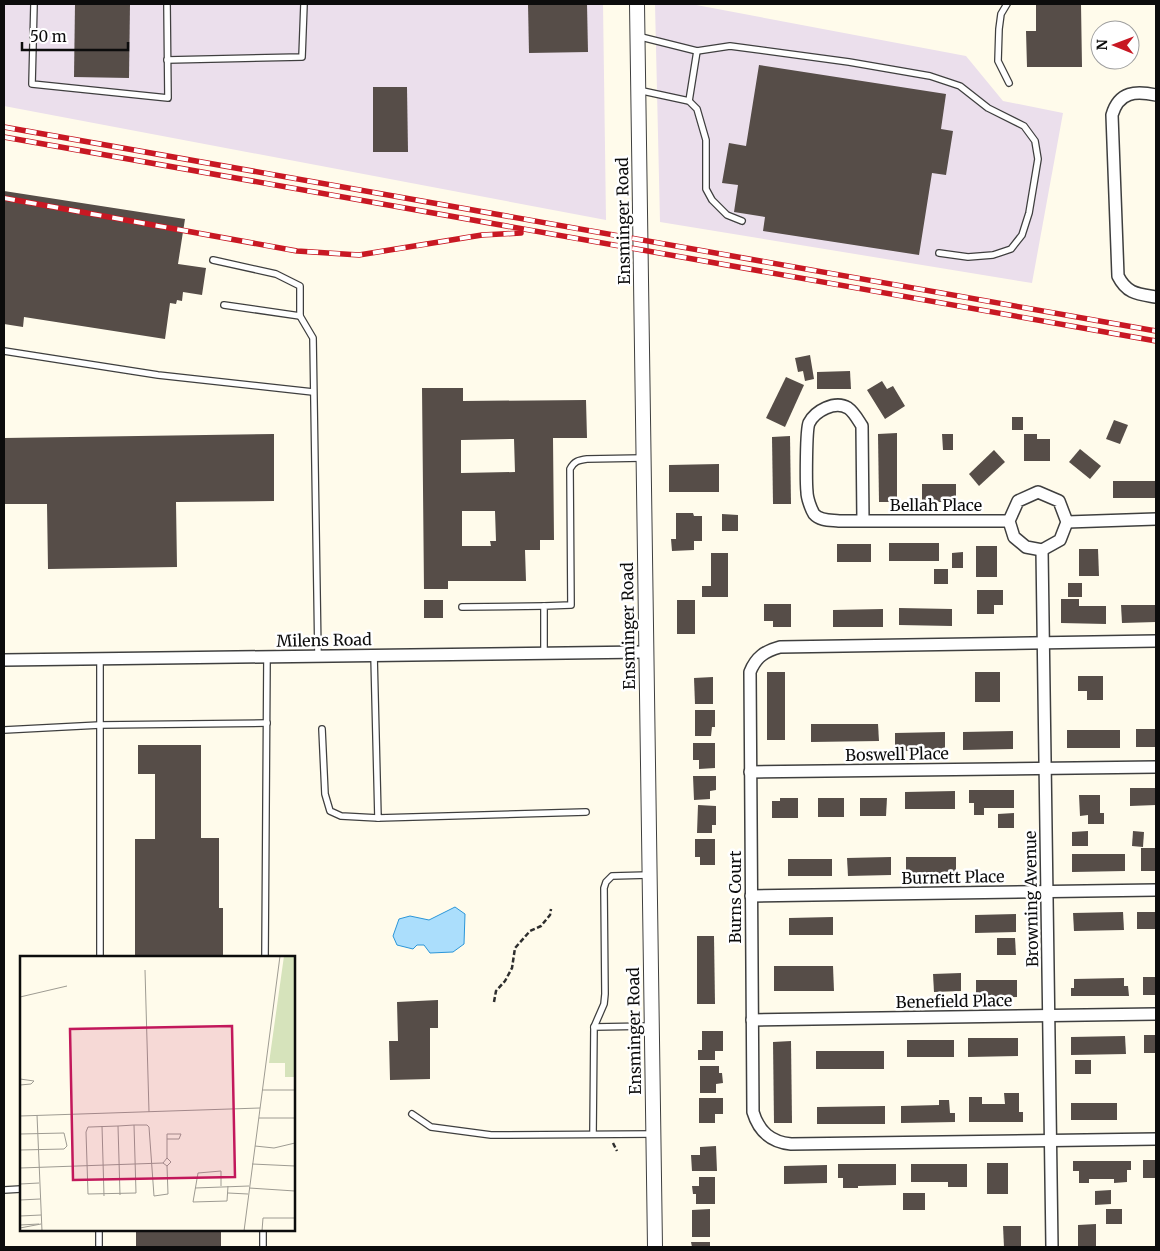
<svg xmlns="http://www.w3.org/2000/svg" width="1160" height="1251" font-family="Merriweather,serif">
<style>
.industrial{fill:#ebdfec}
.water{fill:#abdefc;stroke:#2b96d9}
.building{fill:#564d48;fill-rule:evenodd}
.lines{fill:none;stroke-linecap:round;stroke-linejoin:round}
.service-casing{stroke:#3f3f3f;stroke-width:8}
.minor-casing{stroke:#3f3f3f;stroke-width:14}
.tertiary-casing{stroke:#3f3f3f;stroke-width:16}
.path{stroke:#2e2e2e;stroke-width:2.5;stroke-dasharray:5 2.5;stroke-linecap:butt}
.service{stroke:#fff;stroke-width:5.5}
.minor{stroke:#fff;stroke-width:11}
.tertiary{stroke:#fff;stroke-width:14}
.rail-casing{stroke:#c81823;stroke-width:5.5}
.rail{stroke:#fff;stroke-width:4;stroke-dasharray:11;stroke-linecap:butt}
.labels{text-anchor:middle;dominant-baseline:central;stroke-width:5;stroke-linejoin:round;paint-order:stroke}
.street-label{font-size:16px;fill:#0c0c0c;stroke:#fff}
.inset-road{fill:none;stroke:#9e9b92;stroke-width:1}
.view{fill:#c2185b;fill-opacity:0.15;stroke:#c2185b;stroke-width:2.5}
.inset-edge{fill:none;stroke:#0c0c0c;stroke-width:2.5}
</style>
<rect width="100%" height="100%" fill="#fffbeb"/>
<g class="industrial">
<path d="M4,4h599l3,216 -602,-114z"/>
<path d="M655,4h36l275,52 37,45 60,12 -31,170 -372,-61z"/>
</g>
<path class="water" d="M455,907l10,7 -1,30 -11,8 -23,1 -6,-8h-7l-4,4 -16,-4 -4,-9 6,-17 11,-3 19,4z"/>
<g class="building">
<path d="M75,4h55l-1,74 -55,-1z"/>
<path d="M528,4h59l1,48 -59,1z"/>
<path d="M1036,4h45l1,63h-55l-1,-36h10z"/>
<path d="M759,65l187,29 -5,35 12,2 -7,44 -14,-2 -13,82 -156,-24 2,-14 -31,-5 4,-27 -16,-2 7,-40 17,3z"/>
<path d="M373,87h34l1,65h-35z"/>
<path d="M4,191l181,28 -7,45 28,4 -4,27 -19,-3 -1,9 -5,-1 -1,4 -6,-1 -5,36 -141,-22 -1,10 -19,-3 1,-13 -1,-1z"/>
<path d="M810,355l4,24 -9,2 -2,-10 -5,1 -3,-14z"/>
<path d="M850,371l1,18h-34v-17z"/>
<path d="M786,377l18,8 -19,42 -19,-9z"/>
<path d="M882,381l5,8 6,-3 12,20 -20,13 -18,-29z"/>
<path d="M422,388h41v13l123,-1 1,38h-34l1,102h-14v10h-15l1,31h-78v8h-24zM514,439l1,33 -54,1v-33zM462,511h33l1,30h-6l1,5h-29z"/>
<rect x="1012" y="417" width="11" height="13"/>
<path d="M1114,420l14,5 -8,19 -14,-5z"/>
<path d="M897,433v69h-18l-1,-68z"/>
<path d="M274,434v67l-98,1 1,65 -129,2 -1,-65h-43v-66z"/>
<path d="M942,434h11v16h-10z"/>
<path d="M1024,434h13v5h13v22h-26z"/>
<path d="M790,436l1,68h-18l-1,-67z"/>
<path d="M1080,449l21,17 -11,13 -21,-17z"/>
<path d="M994,450l11,12 -26,24 -10,-12z"/>
<path d="M719,464v28h-50v-27z"/>
<rect x="1113" y="481" width="43" height="17"/>
<rect x="922" y="484" width="34" height="18"/>
<path d="M676,513h17l1,3h8v25h-8v9l-22,1 -1,-12h5z"/>
<path d="M722,514l16,1v16h-16z"/>
<rect x="889" y="543" width="50" height="18"/>
<rect x="837" y="544" width="34" height="18"/>
<rect x="976" y="546" width="21" height="31"/>
<path d="M1079,549h19l1,27h-20z"/>
<path d="M963,552v16h-11v-15z"/>
<path d="M711,553h17v44h-26v-11h9z"/>
<rect x="934" y="569" width="14" height="15"/>
<rect x="1068" y="583" width="14" height="14"/>
<path d="M977,590h26v15h-9v9h-17z"/>
<path d="M1061,599h18v7h27v18l-45,-1z"/>
<rect x="424" y="600" width="19" height="18"/>
<rect x="677" y="600" width="18" height="34"/>
<path d="M764,604h27v23h-18v-6h-9z"/>
<path d="M1121,605h35v17l-34,1z"/>
<path d="M899,608l53,1v17l-53,-1z"/>
<path d="M883,609v18h-50v-17z"/>
<rect x="767" y="672" width="18" height="68"/>
<rect x="975" y="672" width="25" height="30"/>
<path d="M1078,676h25v24h-16v-9h-9z"/>
<path d="M713,677v27h-18l-1,-26z"/>
<path d="M695,710h20v17h-3l-1,9h-16z"/>
<path d="M811,724h67l1,17 -68,1z"/>
<rect x="1136" y="729" width="20" height="18"/>
<rect x="1067" y="730" width="53" height="18"/>
<path d="M1013,731v18l-50,1v-18z"/>
<path d="M945,732v18l-50,1v-18z"/>
<path d="M693,743h22v25l-16,1v-9h-6z"/>
<path d="M138,745h63v93h18v70h4v49h-88v-118h20v-65h-17z"/>
<path d="M693,776h23v14l-6,1v8l-16,1z"/>
<path d="M1130,788h26v17l-26,1z"/>
<path d="M969,790h45v18h-30v7h-10v-12h-5z"/>
<path d="M955,791v18h-50v-17z"/>
<path d="M1079,795h21v18h4v11h-16v-9l-8,1z"/>
<path d="M780,798h18v20h-26v-17h8z"/>
<rect x="818" y="798" width="26" height="19"/>
<path d="M860,798h27l-1,18h-26z"/>
<path d="M698,805l18,1v19h-4v8h-15z"/>
<path d="M1014,813v15h-16v-14z"/>
<path d="M1088,831v15h-16v-14z"/>
<path d="M1133,831l11,1 -1,15 -11,-1z"/>
<path d="M695,839h20v26h-15v-8h-5z"/>
<rect x="1141" y="848" width="15" height="23"/>
<path d="M1072,854h53v17l-53,1z"/>
<path d="M891,857v18l-43,1 -1,-18z"/>
<rect x="906" y="857" width="50" height="17"/>
<rect x="788" y="859" width="44" height="17"/>
<path d="M1123,912l1,18 -50,1 -1,-18z"/>
<rect x="1137" y="912" width="19" height="17"/>
<path d="M1016,914v18l-41,1v-18z"/>
<path d="M833,917v18h-44v-17z"/>
<path d="M697,936h17l1,68h-18z"/>
<path d="M997,938h18l1,17h-19z"/>
<path d="M774,966h59l1,25h-60z"/>
<path d="M961,973v18l-27,1 -1,-18z"/>
<rect x="1143" y="977" width="13" height="18"/>
<path d="M1124,978v8h4l1,10h-58v-8h3v-9z"/>
<path d="M976,980h41v17l-41,1z"/>
<path d="M438,1000v28h-8v51l-40,1 -1,-39h9l-1,-39z"/>
<path d="M702,1031h21v20h-8v9h-17v-10h4z"/>
<rect x="1144" y="1035" width="12" height="18"/>
<path d="M1125,1036l1,18 -55,1v-18z"/>
<path d="M968,1038h50v18l-50,1z"/>
<rect x="907" y="1040" width="47" height="17"/>
<path d="M791,1041l1,82h-18l-1,-81z"/>
<rect x="816" y="1051" width="68" height="18"/>
<rect x="1075" y="1060" width="16" height="14"/>
<path d="M700,1066h19v7h3l1,10 -7,1v9h-16z"/>
<path d="M1004,1093h15v19h4v10h-54v-25h13v7h23z"/>
<path d="M699,1098h24v16h-8v9h-16z"/>
<path d="M939,1100h10l1,13h5v9l-54,1v-17l38,-1z"/>
<rect x="1071" y="1103" width="46" height="17"/>
<path d="M885,1106v18h-68v-17z"/>
<path d="M716,1146l1,25h-25l-1,-16h9v-8z"/>
<rect x="1143" y="1160" width="13" height="18"/>
<path d="M1073,1161h58v9h-4v12l-13,1v-4h-25v4h-10v-12h-6z"/>
<rect x="987" y="1163" width="21" height="31"/>
<path d="M838,1164h58v21l-38,1v2h-15v-10h-5z"/>
<path d="M911,1164h56v23h-19v-5h-37z"/>
<path d="M827,1165v18l-43,1v-18z"/>
<path d="M699,1177h16v27h-19v-10h-3l-1,-8h7z"/>
<path d="M1111,1190v14l-16,1v-14z"/>
<rect x="903" y="1193" width="22" height="17"/>
<path d="M710,1209v28h-18v-27z"/>
<rect x="1106" y="1209" width="16" height="15"/>
<path d="M1096,1224v23h-18v-22z"/>
<path d="M1003,1226h18v21h-17z"/>
<rect x="136" y="1230" width="85" height="17"/>
<path d="M691,1242h19v5h-18z"/>
</g>
<g class="lines">
<g class="service-casing">
<g id="service">
<path d="M34,4l-2,80 136,14 -1,-94"/>
<path d="M1007,4l-6,10 -2,15 -1,32 11,22"/>
<path d="M637,36l60,15 33,-5 119,16 81,14 30,10 28,22 36,18 11,15 3,18 -9,54 -7,22 -11,14 -18,6 -25,2 -29,-4"/>
<path d="M167,60l135,-3 2,-53"/>
<path d="M638,90l51,11 8,8 9,31v49l6,11 15,15 15,6"/>
<path d="M689,101l8,-50"/>
<path d="M213,260l63,14 24,12v30l13,22 5,318"/>
<path d="M224,305l76,11"/>
<path d="M4,351l154,24 155,17"/>
<path d="M462,607l82,-1"/>
<path d="M544,653v-47l27,-1 -1,-136c4,-8 9,-9 17,-10l56,-1"/>
<path d="M374,655l4,163 208,-6"/>
<path d="M322,729l3,65 5,17 11,5 37,2"/>
<path d="M4,730l96,-5 167,-2"/>
<path d="M100,957v-299"/>
<path d="M265,957l2,-300"/>
<path d="M594,1027l10,-23 1,-10 -1,-106 2,-6 6,-6 37,-1"/>
<path d="M412,1114l19,13 60,8 162,-1"/>
<path d="M593,1134l1,-107 57,-1"/>
<path d="M4,1190l17,-1"/>
<path d="M99,1247v-17"/>
<path d="M263,1247v-17"/>
</g>
</g>
<g class="minor-casing">
<g id="minor">
<path d="M1156,95c-20,-4 -37,-4 -44,20l6,161c9,18 20,18 38,21"/>
<path d="M1038,492l21,9 8,21 -7,18 -18,10 -16,-3 -12,-10 -5,-16 9,-20z"/>
<path d="M863,521l-1,-95c-4,-6 -8,-14 -14,-18 -13,-8 -33,3 -39,15 -3,7 -3,60 -2,69 0,6 4,17 7,22 6,7 17,6 25,7h170"/>
<path d="M1067,522l89,-3"/>
<path d="M1042,550l10,697"/>
<path d="M1156,641l-376,6c-15,4 -24,10 -30,25l3,440c6,20 18,30 38,32l365,-5"/>
<path d="M4,660l641,-8"/>
<path d="M750,772l406,-5"/>
<path d="M751,896l405,-6"/>
<path d="M752,1020l404,-6"/>
</g>
</g>
<g class="tertiary-casing">
<path id="tertiary" d="M637,4l18,1243"/>
</g>
<g class="path">
<path d="M494,1002l2,-11 9,-10 7,-13 3,-20 15,-17 11,-5 9,-11 1,-6"/>
<path d="M613,1143l4,8"/>
</g>
<use href="#service" class="service"/>
<use href="#minor" class="minor"/>
<use href="#tertiary" class="tertiary"/>
<g class="rail-casing">
<g id="rail">
<path d="M4,127l1152,204"/>
<path d="M4,137l1152,204"/>
<path d="M4,198l293,53 62,4 123,-20 39,-2"/>
</g>
</g>
<use href="#rail" class="rail"/>
</g>
<g class="labels">
<g class="street-label">
<text transform="translate(623 221) rotate(-91)">Ensminger Road</text>
<text x="936" y="505">Bellah Place</text>
<text transform="translate(628 626) rotate(-91)">Ensminger Road</text>
<text transform="translate(324 640) rotate(-1)">Milens Road</text>
<text transform="translate(897 754) rotate(-1)">Boswell Place</text>
<text transform="translate(953 877) rotate(-1)">Burnett Place</text>
<text transform="translate(735 897) rotate(-90)">Burns Court</text>
<text transform="translate(1031 899) rotate(-91)">Browning Avenue</text>
<text transform="translate(954 1001) rotate(-1)">Benefield Place</text>
<text transform="translate(634 1031) rotate(-91)">Ensminger Road</text>
</g>
</g>
<g transform="translate(20 956)">
<rect width="275" height="275" fill="#fffbeb"/>
<path d="M264,0h11v121h-10v-14h-16z" fill="#d6e3bb"/>
<path class="inset-road" d="M125,14l4,142M0,41l47,-11M0,123l14,2 -3,3 -11,1M242,134h33M17,159l5,116M0,160l240,-8M239,162h36M114,169l2,68 -48,1 -2,-62 2,-5h2l28,-1 16,-1h13l2,2 5,69 14,-2 -1,-28M82,170l2,70M98,170l2,69M0,178l44,-1 3,13 -3,3 -44,1M147,183h12l2,-5h-14v24M235,190l19,2 21,-5M232,208l43,2M0,212l143,-5 4,3 4,-4 -4,-4 -4,5M0,228l19,-1M201,230v-15l-23,2 -5,29 34,-1 1,-15M175,232l54,-2M229,232l46,3M208,237l20,1M0,244l20,-1M0,260l21,-1M0,269l19,-1M0,272l21,-4M224,275l36,-275M242,275l1,-13h32"/>
<path class="view" d="M212,70l3,151 -162,3 -3,-151z"/>
<rect width="275" height="275" class="inset-edge"/>
</g>
<rect width="1160" height="1251" fill="none" stroke="#0c0c0c" stroke-width="10"/>
<g transform="translate(1115 45) rotate(271)"><circle r="24" fill="#ffffff" stroke="#9e9e9e"/>
<path d="M0-4L9 19L0 12L-9 19Z" fill="#c81823"/>
<text y="-8" font-size="14" font-weight="bold" text-anchor="middle" fill="#0c0c0c">N</text>
</g>
<path d="M22 42v8h106v-8" fill="none" stroke="#0c0c0c" stroke-width="2.5"/>
<text x="30" y="42" font-size="15" fill="#0c0c0c" stroke="#ffffff" stroke-width="4" paint-order="stroke">50 m</text>
</svg>
